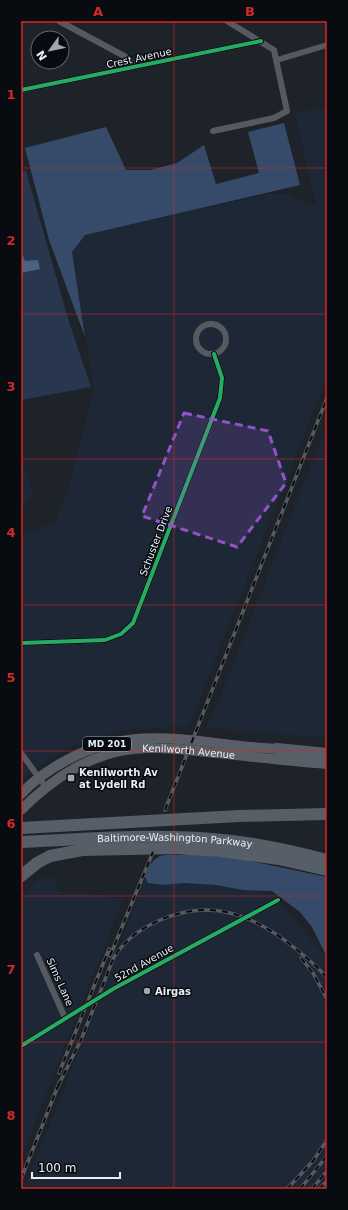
<svg xmlns="http://www.w3.org/2000/svg" width="348" height="1210" font-family="'DejaVu Sans',sans-serif">
<style>
.built{fill:#1d2736}
.green{fill:#28374e}
.forest{fill:#364b6a}
.water{fill:#4c6284}
.lines{fill:none;stroke-linecap:round;stroke-linejoin:round}
.minor{stroke:#565a5f;stroke-width:6}
.primary{stroke:#5a5f67;stroke-width:10}
.motorway{stroke:#565e68;stroke-width:12}
.rail-casing{stroke:#555a5f;stroke-width:3.5}
.rail{stroke:#080b10;stroke-width:2;stroke-dasharray:6;stroke-linecap:butt}
.cycleway-casing{stroke:#080b10;stroke-width:6}
.cycleway{stroke:#26ab63;stroke-width:4}
.marked{fill:#9153ca;fill-opacity:0.2;stroke:#9153ca;stroke-width:3;stroke-dasharray:8 5;stroke-linejoin:round}
.grid{fill:none;stroke:#d62828;stroke-width:1;stroke-opacity:0.55}
.poi-dot{fill:#a1a7ae;stroke:#080b10;stroke-width:1.5}
.labels{text-anchor:middle;dominant-baseline:central;stroke-width:3;stroke-linejoin:round;paint-order:stroke}
.shield{fill:#080b10;stroke:#a5aab1;stroke-width:1}
.shield-label{font-size:9px;font-weight:bold;fill:#e8eef6}
.street-label{font-size:10px;fill:#e8eef6;stroke:#080b10}
.poi-label{font-size:10px;font-weight:bold;fill:#e8eef6;stroke:#080b10;text-anchor:start}
.neatline{fill:none;stroke:#d62828;stroke-width:1.5}
.grid-label{font-size:13px;text-anchor:middle;font-weight:bold;fill:#d62828}
</style>
<rect width="100%" height="100%" fill="#1e2329"/>
<g class="built">
<path d="M327,106v271l-138,349 -55,3 -50,11 -35,19 -28,22v-245l34,-14 12,-30 27,-101 -22,-139 13,-17 183,-41h21l13,8 14,3 -21,-91z"/>
<path d="M327,424v314l-121,-10 12,-26z"/>
<path d="M21,461l13,33 -13,12z"/>
<path d="M52,876l7,16 29,1 35,6 -102,259v-262l16,-16z"/>
<path d="M145,877l1,4 18,4 20,-2 32,2 27,5 13,-1 22,11 49,58v231h-303l87,-218z"/>
</g>
<path class="green" d="M21,171h5l43,151 22,65 -70,13z"/>
<g class="forest">
<path d="M284,123l16,62 -215,50 -13,17 13,85 -36,-97 -24,-92 81,-21 20,43h24l27,-7 27,-18 12,39 43,-11 -11,-41z"/>
<path d="M164,855h39l38,4 86,18v80l-15,-30 -12,-15 -28,-21 -29,-1 -27,-5 -32,-2 -20,2 -16,-2 -3,-6c3,-10 8,-20 19,-22z"/>
</g>
<path class="water" d="M21,250l4,11 13,-1 2,9 -19,4z"/>
<g class="lines">
<g class="minor">
<path d="M59,21l67,36 9,9"/>
<path d="M277,60l50,-15"/>
<path d="M21,90l240,-49"/>
<path d="M213,131l61,-13 13,-7 -13,-61 -47,-29"/>
<circle cx="211" cy="339" r="15"/>
<path d="M21,643l84,-3 16,-6 12,-11 87,-225 2,-20 -8,-24"/>
<path d="M21,753l24,33"/>
<path d="M37,955l28,63"/>
<path d="M21,1046l92,-57 165,-89"/>
</g>
<g class="primary">
<path d="M21,794c13,-14 29,-25 46,-34 75,-41 140,-12 218,-11"/>
<path id="s1" d="M21,810c36,-36 80,-64 133,-62 21,0 43,3 64,5 36,4 73,8 109,11"/>
</g>
<g class="motorway">
<path d="M277,749l50,5"/>
<path d="M21,828l218,-12 88,-2"/>
<path id="s2" d="M21,842c66,-3 135,-9 201,-2 36,3 70,11 105,20"/>
<path d="M21,876l16,-13 13,-7 32,-6 94,-2 45,3 58,8 48,11"/>
</g>
<g class="rail-casing">
<g id="rail">
<path d="M165,810l162,-412"/>
<path d="M110,956l43,-104"/>
<path d="M301,958l12,15 14,26"/>
<path d="M59,1073l50,-124"/>
<path d="M58,1086l23,-46 33,-83c11,-17 26,-28 44,-36 53,-24 96,-6 138,28 11,9 22,18 31,29"/>
<path d="M21,1179l39,-98"/>
<path d="M287,1189l26,-28 14,-21"/>
<path d="M300,1189l27,-33"/>
<path d="M312,1189l15,-18"/>
<path d="M319,1189l8,-8"/>
</g>
</g>
<use href="#rail" class="rail"/>
<g class="cycleway-casing">
<g id="cycleway">
<path d="M21,90l240,-49"/>
<path d="M21,643l84,-3 16,-6 12,-11 87,-225 2,-20 -8,-24"/>
<path d="M21,1046l92,-57 165,-89"/>
</g>
</g>
<use href="#cycleway" class="cycleway"/>
</g>
<path class="marked" d="M184,413l84,18 18,52 -49,64 -95,-31z"/>
<path class="grid" d="M174,21v1168M21,168h306M21,314h306M21,459h306M21,605h306M21,751h306M21,896h306M21,1042h306"/>
<g class="poi-dot">
<rect x="67" y="774" width="8" height="8" rx="2"/>
<circle cx="147" cy="991" r="4"/>
</g>
<g class="labels">
<rect class="shield" x="83" y="737" width="48" height="14" rx="3"/>
<g class="shield-label">
<text x="107" y="744">MD 201</text>
</g>
<g class="street-label">
<text transform="translate(139 58) rotate(-12)">Crest Avenue</text>
<text transform="translate(156 541) rotate(-69)">Schuster Drive</text>
<text stroke="none"><textPath href="#s1" startOffset="186">Kenilworth Avenue</textPath></text>
<text stroke="none"><textPath href="#s2" startOffset="154">Baltimore-Washington Parkway</textPath></text>
<text transform="translate(144 963) rotate(-29)">52nd Avenue</text>
<text transform="translate(60 982) rotate(66)">Sims Lane</text>
</g>
<g class="poi-label">
<text x="79" y="772">Kenilworth Av<tspan x="79" dy="12">at Lydell Rd</tspan></text>
<text x="155" y="991">Airgas</text>
</g>
</g>
<rect width="348" height="1210" fill="none" stroke="#080b10" stroke-width="44"/>
<g transform="translate(50 50) rotate(237)"><circle r="19" fill="#080b10" stroke="#62666c"/>
<path d="M0-3L7 15L0 10L-7 15Z" fill="#a1a7ae"/>
<text y="-6" font-size="11" font-weight="bold" text-anchor="middle" fill="#e8eef6">N</text>
</g>
<path d="M32 1172v6h88v-6" fill="none" stroke="#e8eef6" stroke-width="2"/>
<text x="38" y="1172" font-size="12" fill="#e8eef6" stroke="#080b10" stroke-width="3" paint-order="stroke">100 m</text>
<rect x="22" y="22" width="304" height="1166" class="neatline"/>
<g class="grid-label">
<text x="98" y="16">A</text>
<text x="250" y="16">B</text>
<text x="11" y="99">1</text>
<text x="11" y="245">2</text>
<text x="11" y="391">3</text>
<text x="11" y="537">4</text>
<text x="11" y="682">5</text>
<text x="11" y="828">6</text>
<text x="11" y="974">7</text>
<text x="11" y="1120">8</text>
</g>
</svg>
